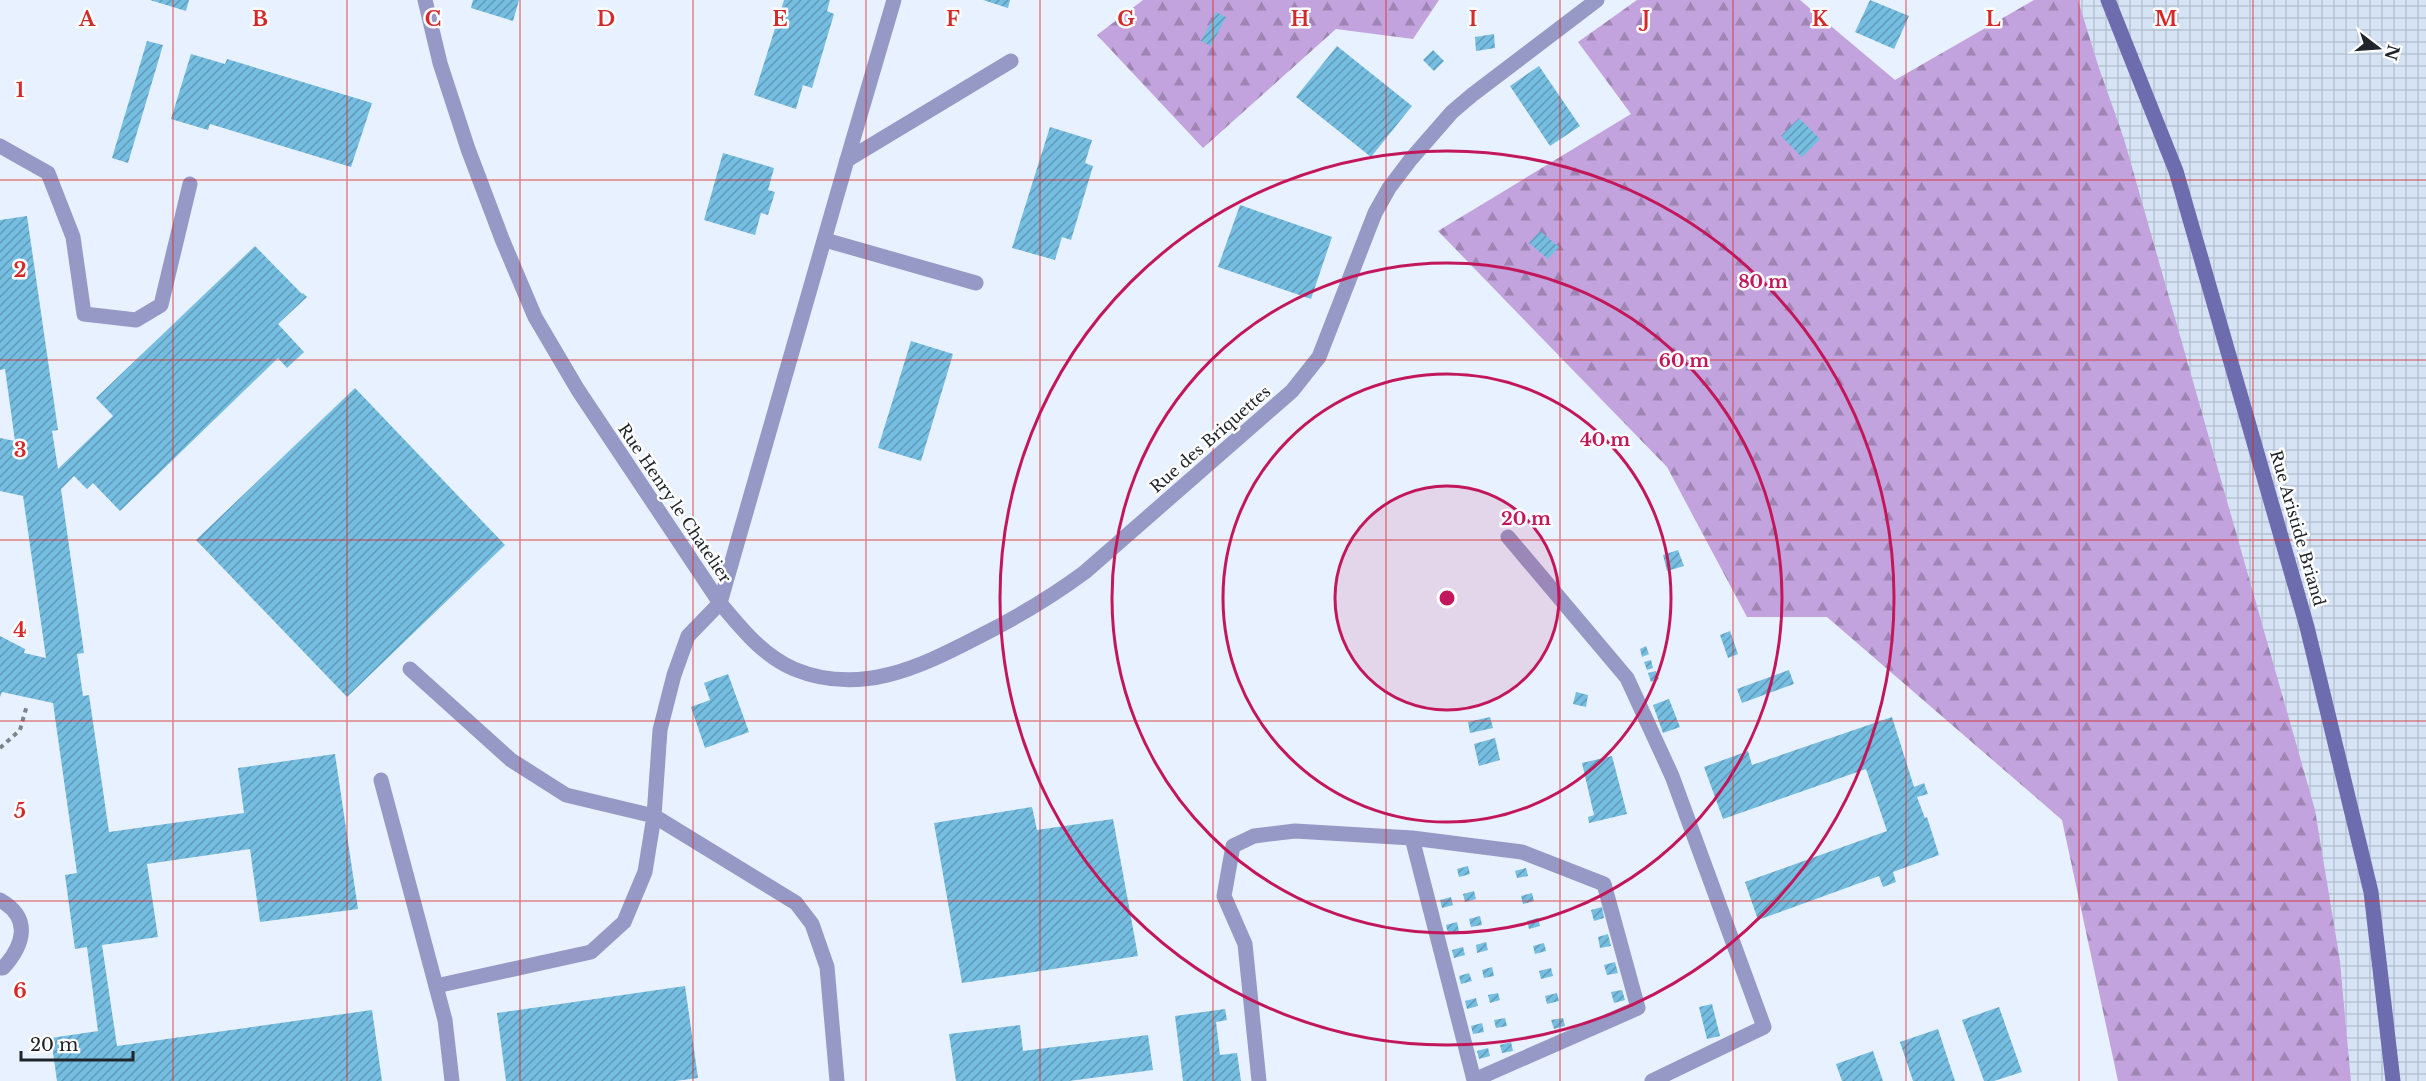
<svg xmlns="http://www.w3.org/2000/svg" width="2426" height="1081" font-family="'Libre Baskerville',serif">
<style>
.industrial{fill:url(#industrial-grid)}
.forest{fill:url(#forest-firs)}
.building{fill:url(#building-hatch)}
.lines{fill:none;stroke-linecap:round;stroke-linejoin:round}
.path{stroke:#7d848e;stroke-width:4;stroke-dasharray:4.5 4.5;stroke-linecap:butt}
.service{stroke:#9698c5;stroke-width:15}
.minor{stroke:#9698c5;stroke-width:15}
.secondary{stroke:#6d6cae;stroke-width:15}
.grid{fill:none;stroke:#d62828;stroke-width:1.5;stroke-opacity:0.55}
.ring{fill:none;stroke:#c2185b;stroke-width:3}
.labels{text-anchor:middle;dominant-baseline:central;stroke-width:5;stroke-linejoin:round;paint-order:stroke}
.street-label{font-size:16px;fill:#20252b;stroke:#fefefe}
.grid-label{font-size:20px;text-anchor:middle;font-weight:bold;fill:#d62828;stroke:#fefefe;stroke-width:5;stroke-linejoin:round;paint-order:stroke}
.centre{fill:#c2185b;stroke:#fefefe;stroke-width:3}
.ring-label{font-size:18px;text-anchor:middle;font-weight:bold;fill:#c2185b;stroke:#fefefe;stroke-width:5;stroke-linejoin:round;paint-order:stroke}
</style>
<defs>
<pattern id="industrial-grid" width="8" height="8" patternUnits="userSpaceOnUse" patternTransform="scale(1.5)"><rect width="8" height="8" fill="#d6e3f5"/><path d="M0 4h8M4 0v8" fill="none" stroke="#b7c3d2"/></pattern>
<pattern id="forest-firs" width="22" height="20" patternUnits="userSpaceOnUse" patternTransform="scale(1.5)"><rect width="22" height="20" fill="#c3a3dd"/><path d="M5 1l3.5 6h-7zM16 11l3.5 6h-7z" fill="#9e85b3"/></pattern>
<pattern id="building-hatch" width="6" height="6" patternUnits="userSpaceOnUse" patternTransform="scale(1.5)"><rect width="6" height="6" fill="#76bee1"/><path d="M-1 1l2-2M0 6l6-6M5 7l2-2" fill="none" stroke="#609ab7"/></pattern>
</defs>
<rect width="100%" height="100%" fill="#e8f1ff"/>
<path class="industrial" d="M2078,0h348v1081h-75l-11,-120 -241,-893z"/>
<g class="forest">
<path d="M1143,0h296l-26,39 -77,-10 -133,119 -106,-113z"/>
<path d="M1637,0h163l95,80 139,-80h44l21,68 25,71 191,671 25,151 11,120h-233l-56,-261 -235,-203h-80l-80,-150 -229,-236 193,-117 -53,-72z"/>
</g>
<g class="building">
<path d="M150,0h39l-3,11z"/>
<path d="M473,0h46l-6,21 -42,-13z"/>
<path d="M784,0h46l-3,11 7,3 -22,74 -9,-3 -7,24 -42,-14z"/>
<path d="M983,0h27l-2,8z"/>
<path d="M1870,0l39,16 -15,33 -39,-17z"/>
<path d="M1216,12l10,5 -15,29 -10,-5z"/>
<path d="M1494,34l1,14 -19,3 -1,-14z"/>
<path d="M147,41l16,4 -35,118 -16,-5z"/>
<path d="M1337,46l75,60 -41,51 -75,-60z"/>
<path d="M1433,50l11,11 -10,10 -11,-11z"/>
<path d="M191,54l34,10 2,-5 145,44 -21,64 -141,-43 -2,6 -37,-11z"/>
<path d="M1539,66l41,60 -30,20 -40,-60z"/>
<path d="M1799,118l21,21 -18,18 -21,-21z"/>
<path d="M1050,127l42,13 -7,23 8,3 -22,74 -9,-3 -7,23 -43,-12z"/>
<path d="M723,153l51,15 -6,22 7,2 -7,23 -7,-2 -6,22 -51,-15z"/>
<path d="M1240,205l92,32 -21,62 -93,-32z"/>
<path d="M27,216l31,214 -6,1 6,38 55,-53 -17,-18 159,-152 47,48 1,-1 4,4 -29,27 26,28 -17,16 -9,-10 -158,153 -27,-28 -6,6 -13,-13 -13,13 23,164 -7,1 6,42 6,-1 20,137 135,-19 -6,-45 97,-14 23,155 -98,13 -10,-73 -103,15 11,73 -56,8 15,101 255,-36 10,71h-325l-6,-43 47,-7 -11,-84 -12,2 -10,-74 12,-2 -24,-170 -51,-11 -2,5v-61l25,13 -1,4 22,5 -23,-162 -23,-5v-53l15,3 -10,-72 -5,1v-150z"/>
<path d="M1540,231l19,16 -11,12 -19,-16z"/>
<path d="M911,341l42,13 -32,107 -43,-13z"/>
<path d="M355,388l150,157 -158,152 -151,-157z"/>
<path d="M1678,550l6,16 -17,5 -4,-16z"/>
<path d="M1730,631l8,23 -10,4 -8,-23z"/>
<path d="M1646,646l3,8 -7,3 -2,-8z"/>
<path d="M1651,660l2,8 -6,2 -3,-8z"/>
<path d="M1789,670l5,14 -52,19 -5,-14z"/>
<path d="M1656,671l3,8 -8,3 -3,-9z"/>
<path d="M728,674l21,58 -44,16 -14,-41 19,-7 -6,-17z"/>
<path d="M1576,692l12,3 -2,12 -13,-3z"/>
<path d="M1669,699l11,28 -17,6 -10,-28z"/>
<path d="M1490,717l3,11 -23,5 -2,-11z"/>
<path d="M1892,717l22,70 10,-4 4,11 -11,3 8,21 2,-1 12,38 -46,17 3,10 -13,5 -4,-11 -121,44 -13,-38 142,-51 -21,-62 -143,50 -19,-52 44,-16 4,14z"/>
<path d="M1495,738l5,22 -21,6 -5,-22z"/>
<path d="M1612,756l15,58 -38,9 -1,-6 6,-2 -12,-52z"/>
<path d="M1032,807l5,23 76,-11 25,137 -176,27 -28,-160z"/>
<path d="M1468,866l2,8 -11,3 -2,-8z"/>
<path d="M1526,868l2,8 -11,2 -2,-7z"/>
<path d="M1474,891l2,8 -11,3 -2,-8z"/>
<path d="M1532,893l2,8 -11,3 -2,-8z"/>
<path d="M1451,897l2,8 -11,3 -2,-8z"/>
<path d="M1602,907l2,11 -10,3 -3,-11z"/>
<path d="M1480,916l2,9 -11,2 -2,-8z"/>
<path d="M1538,918l2,8 -11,3 -2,-8z"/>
<path d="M1457,922l2,9 -11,2 -2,-8z"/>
<path d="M1608,934l3,12 -11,2 -2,-11z"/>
<path d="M1486,942l2,8 -11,3 -1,-8z"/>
<path d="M1544,943l2,8 -11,3 -2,-8z"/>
<path d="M1463,947l2,8 -11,3 -2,-8z"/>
<path d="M1615,962l3,11 -11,2 -3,-10z"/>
<path d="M1492,967l2,9 -10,2 -2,-8z"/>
<path d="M1551,968l2,8 -12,3 -2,-8z"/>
<path d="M1469,973l3,8 -11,3 -2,-8z"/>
<path d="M685,986l13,92 -23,3h-169l-9,-68z"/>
<path d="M1622,990l3,10 -11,3 -3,-11z"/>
<path d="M1498,993l2,7 -10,3 -2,-8z"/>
<path d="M1557,993l2,8 -12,3 -2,-8z"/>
<path d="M1476,998l2,8 -11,3 -2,-8z"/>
<path d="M1712,1004l8,32 -13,3 -8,-32z"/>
<path d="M1999,1007l23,65 -28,9h-10l-22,-61z"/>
<path d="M1225,1009l2,11 -11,2 4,33 17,-2 4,28h-58l-8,-65z"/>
<path d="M1505,1018l2,8 -11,2 -2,-8z"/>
<path d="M1563,1018l2,8 -11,3 -3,-9z"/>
<path d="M1482,1023l2,9 -11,2 -2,-8z"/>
<path d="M1020,1025l3,26 125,-16 5,35 -84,11h-113l-7,-47z"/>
<path d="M1938,1029l17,52h-42l-13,-39z"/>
<path d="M1511,1042l2,9 -11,2 -2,-8z"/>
<path d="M1488,1048l2,8 -11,3 -2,-8z"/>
<path d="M1873,1051l10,30h-41l-6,-17z"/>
</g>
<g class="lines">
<path class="path" d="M0,748l20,-18 7,-25"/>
<g class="service">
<path d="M0,146l48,27 25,64 11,77 52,6 25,-15 29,-121"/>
<path d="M825,240l151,43"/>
<path d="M1508,537l119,141 45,98 92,251 -112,54"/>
<path d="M720,603l-32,33 -14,39 -14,55 -6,86 142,87 16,21 15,43 10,114"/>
<path d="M410,669l101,91 55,35 88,21 -9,56 -21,50 -33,30 -155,34"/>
<path d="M381,780l64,240 7,61"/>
<path d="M0,900c32,18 24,45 3,68h-3"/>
<path d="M1259,1081l-14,-137 -21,-48 9,-50 21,-10 41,-5 117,7 110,14 82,32 34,124 -164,72 -62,-242"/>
</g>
<g class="minor">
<path d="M425,0l15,63 28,86 34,90 33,78 43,73 142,213c22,26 42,52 74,66 65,27 124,-1 182,-31 38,-19 74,-40 109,-66l207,-181 27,-34 56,-144 14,-25 22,-29 41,-47 20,-17 125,-95"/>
<path d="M894,0l-47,160 164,-99"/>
<path d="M720,603l127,-443"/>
</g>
<path class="secondary" d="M2108,0l68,171 131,456 64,265 22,189"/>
</g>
<path class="grid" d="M173,0v1081M347,0v1081M520,0v1081M693,0v1081M866,0v1081M1040,0v1081M1213,0v1081M1386,0v1081M1560,0v1081M1733,0v1081M1906,0v1081M2079,0v1081M2253,0v1081M0,180h2426M0,360h2426M0,540h2426M0,721h2426M0,901h2426"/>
<circle cx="1447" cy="598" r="112" fill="#c2185b" fill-opacity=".12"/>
<g class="ring">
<circle cx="1447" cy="598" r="112"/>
<circle cx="1447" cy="598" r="224"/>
<circle cx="1447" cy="598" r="335"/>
<circle cx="1447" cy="598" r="447"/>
</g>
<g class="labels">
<g class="street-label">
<text transform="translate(1210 439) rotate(-41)">Rue des Briquettes</text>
<text transform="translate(675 503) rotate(56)">Rue Henry le Chatelier</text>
<text transform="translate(2298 528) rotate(74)">Rue Aristide Briand</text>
</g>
</g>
<g class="grid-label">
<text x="87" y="26">A</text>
<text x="260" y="26">B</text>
<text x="433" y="26">C</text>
<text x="606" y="26">D</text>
<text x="780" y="26">E</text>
<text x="953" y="26">F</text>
<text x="1126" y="26">G</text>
<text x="1300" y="26">H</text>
<text x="1473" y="26">I</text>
<text x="1646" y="26">J</text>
<text x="1820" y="26">K</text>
<text x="1993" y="26">L</text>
<text x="2166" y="26">M</text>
<text x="20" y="97">1</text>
<text x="20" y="277">2</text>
<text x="20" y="457">3</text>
<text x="20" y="637">4</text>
<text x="20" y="818">5</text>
<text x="20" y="998">6</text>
</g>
<circle cx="1447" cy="598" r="9" class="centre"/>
<g class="ring-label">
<text x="1763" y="288">80 m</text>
<text x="1684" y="367">60 m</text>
<text x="1605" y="446">40 m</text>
<text x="1526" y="525">20 m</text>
</g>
<g transform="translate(2378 48) rotate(107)" stroke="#fefefe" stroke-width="4.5" paint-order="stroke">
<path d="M0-4.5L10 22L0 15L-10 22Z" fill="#20252b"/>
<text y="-9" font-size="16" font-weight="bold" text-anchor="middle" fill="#20252b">N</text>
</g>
<path d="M21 1051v9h112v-9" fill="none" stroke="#20252b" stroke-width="3"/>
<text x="30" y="1051" font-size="18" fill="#20252b" stroke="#fefefe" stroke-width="4.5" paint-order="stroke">20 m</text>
</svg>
